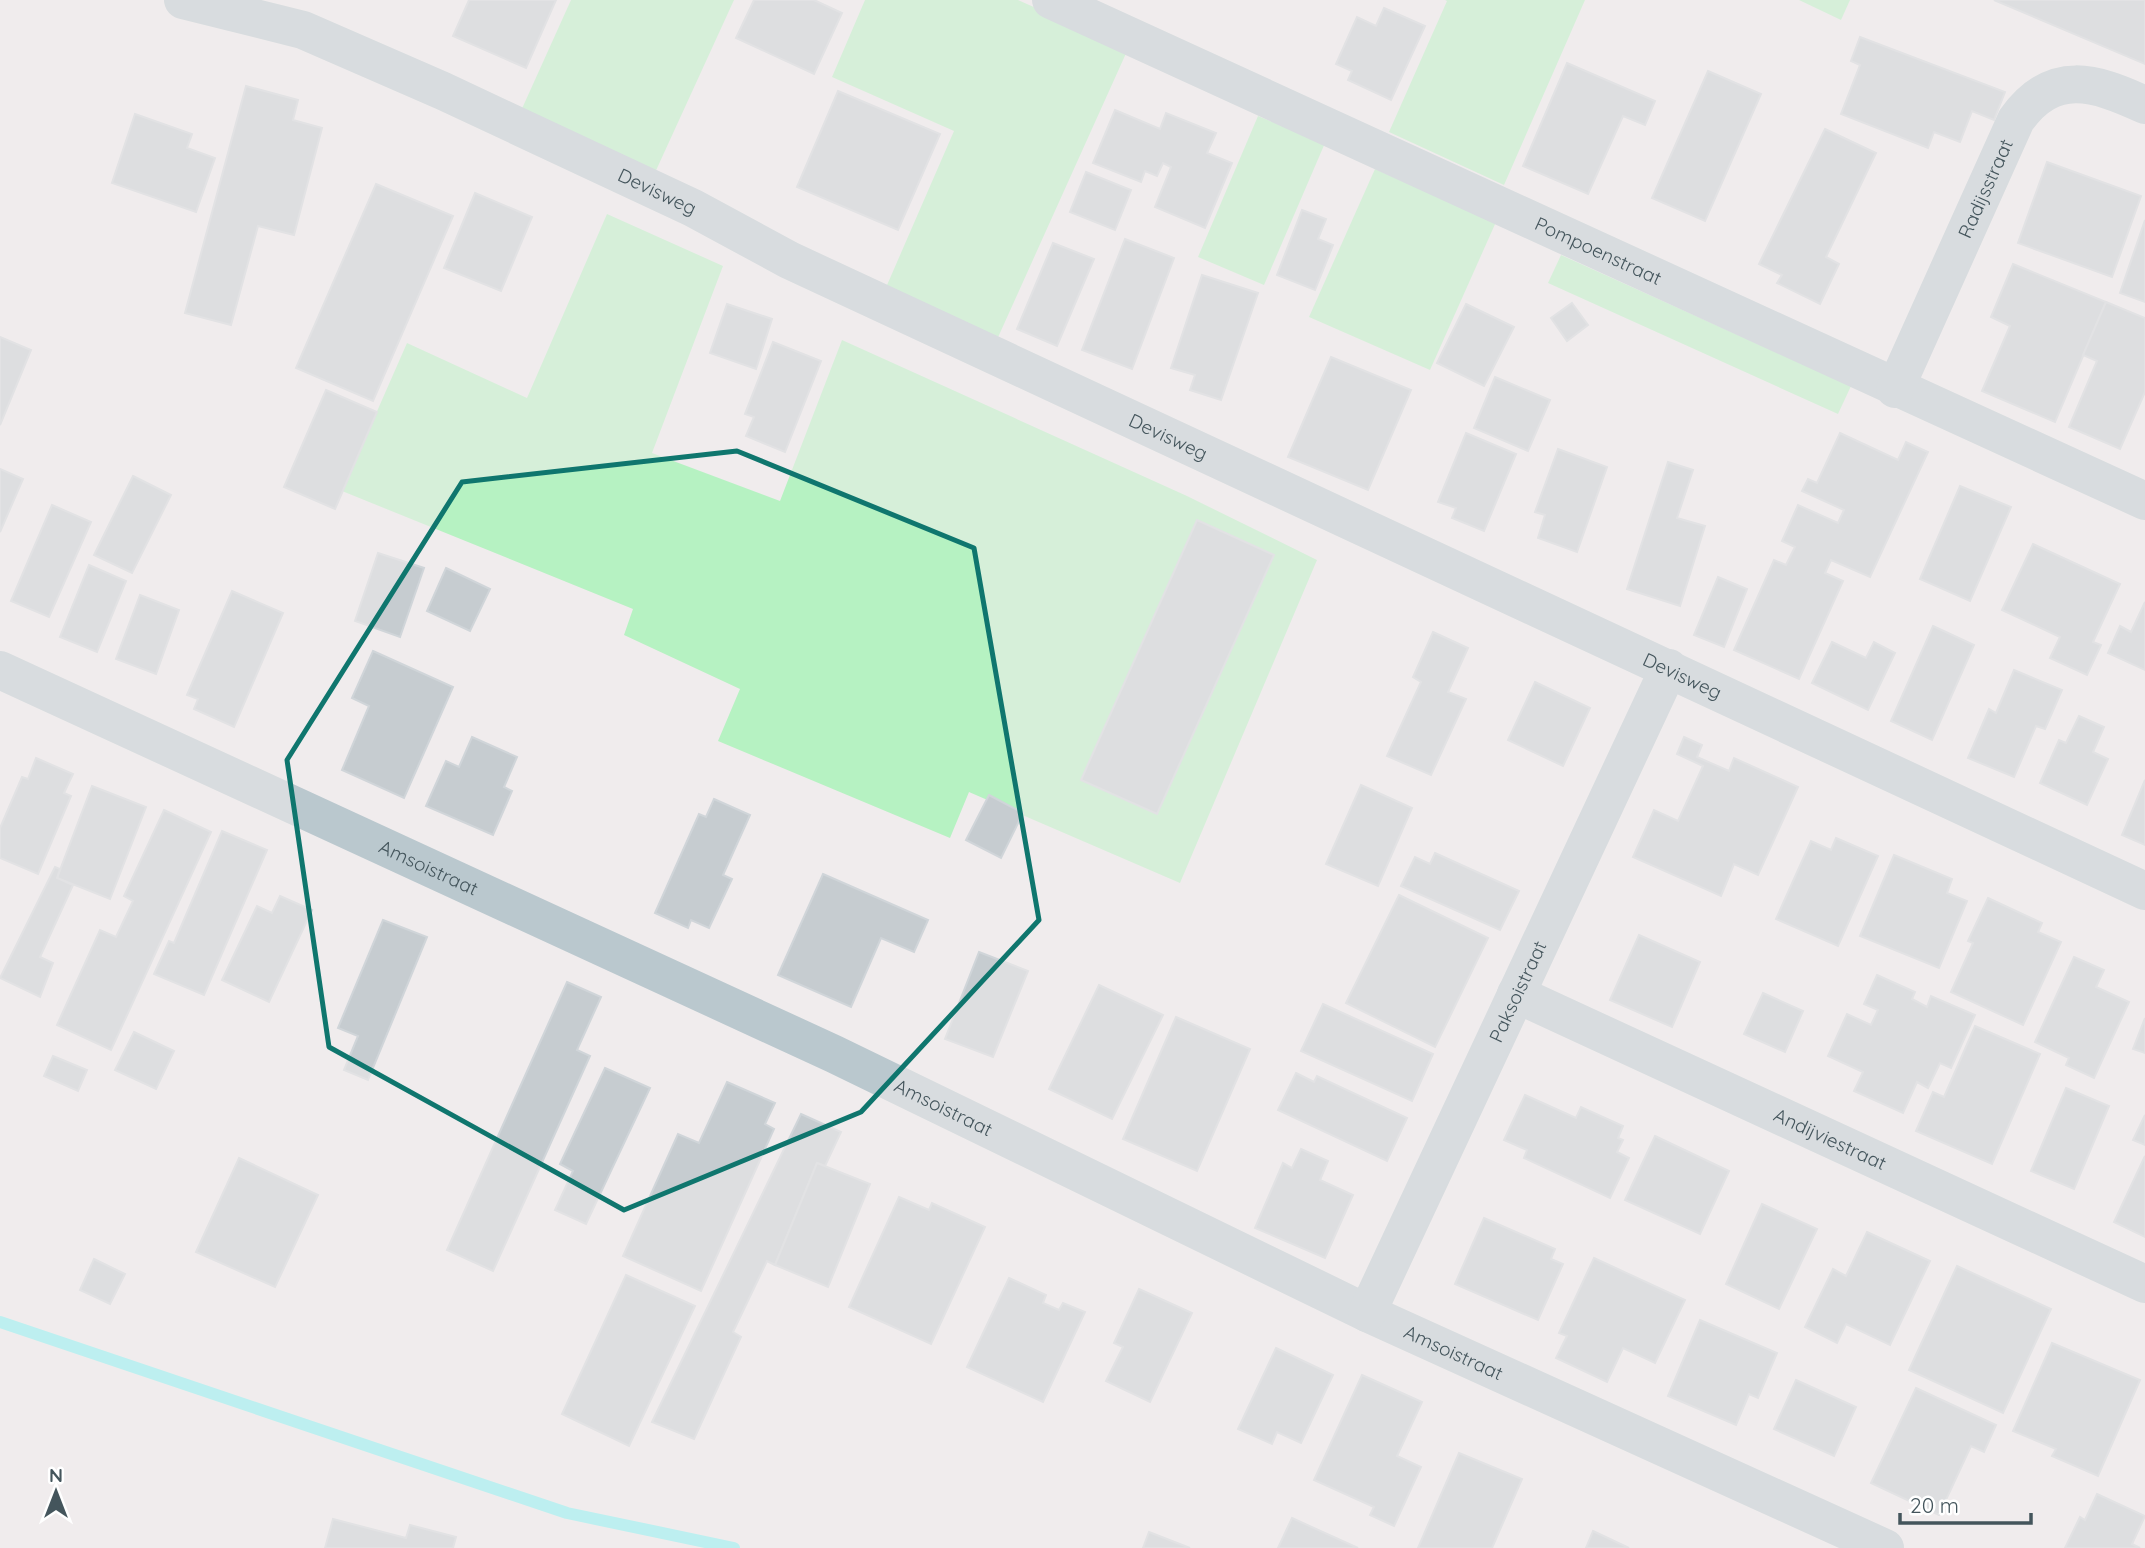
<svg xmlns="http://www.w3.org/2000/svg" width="2145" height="1548" font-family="Quicksand,sans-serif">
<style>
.green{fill:#b6f2c2}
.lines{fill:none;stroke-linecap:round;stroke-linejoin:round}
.stream{stroke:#7ff2f3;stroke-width:12}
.building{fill:#c6ccd0;stroke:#d0d5d9;stroke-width:2}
.minor{stroke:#bac8ce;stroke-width:38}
.marked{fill:none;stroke:#0f766e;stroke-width:5;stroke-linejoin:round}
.labels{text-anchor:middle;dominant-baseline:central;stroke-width:6;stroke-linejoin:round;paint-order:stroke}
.street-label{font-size:19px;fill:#44555c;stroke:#fff}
</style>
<rect width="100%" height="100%" fill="#f0eced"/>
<g class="green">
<path d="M571,0h163l-81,177 -133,-64z"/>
<path d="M865,0h153l110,49 -133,295 -111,-52 70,-161 -122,-54z"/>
<path d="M1445,0h140l-81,185 -115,-53 58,-131z"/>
<path d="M1799,0h51l-9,20z"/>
<path d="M1258,116l67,27 -61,142 -66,-28z"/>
<path d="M1375,169l121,53 -66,148 -121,-53z"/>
<path d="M607,214l116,52 -71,187 128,48 62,-161 345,156 130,64 -137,323 -211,-91 -19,46 -232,-97 22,-52 -116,-54 9,-26 -291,-118 65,-148 120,55z"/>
<path d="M1561,255l290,131 -13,28 -290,-131z"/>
</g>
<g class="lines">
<path class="stream" d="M0,1322l567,191 167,35"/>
</g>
<g class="building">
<path d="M469,0h87l-30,68 -73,-32z"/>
<path d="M754,0h60l28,13 -28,61 -78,-36z"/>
<path d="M1994,0h151v64z"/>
<path d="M1384,8l41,18 -34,74 -43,-20 4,-9 -16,-7 21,-47 19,9z"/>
<path d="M1860,37l145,55 -11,28 -22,-9 -12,31 -26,-10 -6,16 -87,-34 19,-49 -9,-4z"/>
<path d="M1567,63l88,38 -10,24 -22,-9 -35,78 -65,-28z"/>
<path d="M1708,71l53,23 -56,127 -53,-23z"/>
<path d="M246,86l52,14 -5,20 29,8 -28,107 -36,-9 -27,99 -46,-12z"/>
<path d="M838,91l102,43 -42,96 -101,-43z"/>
<path d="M1115,110l45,19 6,-16 50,20 -9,20 25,10 -27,65 -50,-21 16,-40 -8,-4 -6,13 -12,-5 -4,11 -48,-19z"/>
<path d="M135,114l57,20 -5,14 28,10 -19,54 -84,-29z"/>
<path d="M1825,129l51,24 -50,104 13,7 -19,40 -43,-21 5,-8 -23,-11z"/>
<path d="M2047,162l94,34 -29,81 -94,-34z"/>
<path d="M1086,172l45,18 -16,40 -45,-18z"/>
<path d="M376,184l77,32 -80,185 -77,-33z"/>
<path d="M475,193l57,24 -31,74 -57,-23z"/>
<path d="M1302,210l24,9 -8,20 15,6 -18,45 -38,-15z"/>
<path d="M2145,220v82l-25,-9z"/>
<path d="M1125,239l49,19 -42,111 -50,-19z"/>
<path d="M1053,243l41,16 -37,87 -40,-17z"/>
<path d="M2013,264l93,38 -51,120 -73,-31 28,-65 -19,-9z"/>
<path d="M1202,275l56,18 -37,107 -31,-10 5,-15 -24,-7z"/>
<path d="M2106,302l39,16v74l-25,57 -51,-22 28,-66 -14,-6z"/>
<path d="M1572,303l16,22 -21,16 -16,-23z"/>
<path d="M727,304l45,15 -16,50 -46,-16z"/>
<path d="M1466,304l48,23 -30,59 -47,-23z"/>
<path d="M0,337l31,13 -31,75z"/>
<path d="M773,342l48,19 -36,91 -39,-16 8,-19 -9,-3z"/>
<path d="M1331,357l80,33 -43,100 -80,-33z"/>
<path d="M1495,377l55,23 -22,51 -54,-23z"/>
<path d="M326,390l51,22 -42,97 -51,-22z"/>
<path d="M1466,433l50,21 -32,77 -32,-13 4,-10 -18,-6z"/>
<path d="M1840,433l58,27 8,-18 22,10 -58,125 -39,-17 -6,13 18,8 -44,98 -65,-29 40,-90 12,5 9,-18 -13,-6 16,-36 40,18 6,-13 -42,-19 6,-12 9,4z"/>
<path d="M1558,449l49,18 -30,85 -39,-14 7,-23 -10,-3z"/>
<path d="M1668,462l25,8 -16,48 28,8 -25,80 -53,-17z"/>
<path d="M0,469l23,10 -23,53z"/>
<path d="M133,476l38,19 -39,78 -38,-18z"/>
<path d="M1960,486l51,21 -41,94 -50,-22z"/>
<path d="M52,505l39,17 -42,95 -38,-16z"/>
<path d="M1197,520l77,35 -117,259 -76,-34z"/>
<path d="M2033,544l87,40 -27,58 8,3 -14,30 -37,-17 10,-21 -58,-27z"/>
<path d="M378,553l46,15 -24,69 -45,-16z"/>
<path d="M89,565l37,16 -29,71 -37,-15z"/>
<path d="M446,568l44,21 -20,42 -43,-20z"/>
<path d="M1718,577l29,12 -23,58 -30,-12z"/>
<path d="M232,591l51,22 -49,114 -40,-18 4,-10 -11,-4z"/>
<path d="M140,595l39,15 -23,64 -40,-15z"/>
<path d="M2145,602v68l-37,-17 12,-27 11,6z"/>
<path d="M1933,626l41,19 -42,95 -41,-19z"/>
<path d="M1433,632l35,16 -20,44 18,7 -35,76 -44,-19 34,-74 -8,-5z"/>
<path d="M1832,642l34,16 8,-16 21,11 -27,57 -56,-27z"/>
<path d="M373,651l80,36 -49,111 -62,-28 27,-64 -17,-8z"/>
<path d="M2014,670l48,20 -17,39 -9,-3 -22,51 -46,-19 21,-49 7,4z"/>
<path d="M1535,682l55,26 -27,58 -55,-26z"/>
<path d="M2079,716l25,11 -11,25 15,7 -21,46 -47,-22 19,-43 7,3z"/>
<path d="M472,737l45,20 -13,30 8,4 -19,44 -67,-29 20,-45 13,6z"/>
<path d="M1684,737l18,8 -5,12 32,14 5,-13 64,29 -40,88 -24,-11 -13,32 -88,-39 21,-47 24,11 25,-55 -26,-12z"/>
<path d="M36,758l37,16 -9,19 7,3 -33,78 -38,-16v-30l22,-51 6,2z"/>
<path d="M2145,780v65l-23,-10z"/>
<path d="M1361,785l51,23 -34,78 -52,-22z"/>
<path d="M92,786l54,21 -36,92 -53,-21z"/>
<path d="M989,795l34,18 -22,45 -35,-18z"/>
<path d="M714,799l36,16 -27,60 9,4 -23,49 -18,-8 -3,8 -33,-15 44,-99 7,3z"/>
<path d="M164,810l47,22 -100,218 -54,-25 43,-95 16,7 17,-36 -9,-5z"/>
<path d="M222,831l45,19 -63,145 -50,-21 15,-33 5,2z"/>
<path d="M1836,838l42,18 -40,90 -62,-27 35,-78 20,9z"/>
<path d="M1435,853l84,38 -19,39 -99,-44 14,-29 15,7z"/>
<path d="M1894,855l58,24 -5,14 20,8 -28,67 -79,-32z"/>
<path d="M55,867l5,2 -3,9 16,7 -33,72 13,6 -13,34 -40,-19z"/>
<path d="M823,874l105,46 -14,32 -33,-14 -30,69 -73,-32z"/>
<path d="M1399,895l89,43 -53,109 -89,-44z"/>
<path d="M280,896l32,14 -43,92 -47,-22 35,-74 15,7z"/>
<path d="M1988,898l54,25 -4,9 23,10 -38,83 -72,-33 22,-49 -5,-2z"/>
<path d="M383,920l44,17 -59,143 -24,-10 14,-34 -20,-8z"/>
<path d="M1639,935l61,27 -28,65 -62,-27z"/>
<path d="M979,952l49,19 -35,86 -48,-18z"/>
<path d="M2074,957l30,13 -8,17 33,15 -35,76 -28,-13 3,-7 -34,-16z"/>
<path d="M1877,975l38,17 -3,7 15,8 4,-11 44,19 -24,53 -11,-5 -12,25 -11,-6 -14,31 -49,-22 9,-19 -35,-16 19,-42 24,11 7,-15 -14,-6z"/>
<path d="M567,982l34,15 -24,53 13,6 -97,215 -46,-21z"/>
<path d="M1099,985l64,30 -51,104 -63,-30z"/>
<path d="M1763,993l40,18 -18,41 -41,-18z"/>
<path d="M1323,1004l110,50 -21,47 -111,-50z"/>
<path d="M1176,1017l74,32 -53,122 -74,-32z"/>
<path d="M2145,1018v35l-12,-4z"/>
<path d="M1975,1026l65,28 -48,110 -76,-33 17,-39 11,5z"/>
<path d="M134,1032l40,19 -18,38 -41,-19z"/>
<path d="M53,1056l34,14 -9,21 -34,-15z"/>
<path d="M605,1068l45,20 -64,136 -31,-14 18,-39 -13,-7z"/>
<path d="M1296,1073l18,9 3,-6 90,42 -20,43 -109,-51z"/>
<path d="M727,1082l48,21 -10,21 9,5 -73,162 -78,-35 55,-122 21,9z"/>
<path d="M2066,1088l43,18 -35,83 -43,-18z"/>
<path d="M1525,1095l51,23 5,-11 42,19 -5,12 5,2 -6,12 12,6 -19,40 -86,-40 3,-8 -23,-10z"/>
<path d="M801,1114l40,18 -16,34 -8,-3 -42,102 -8,-4 -34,71 8,5 -47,102 -42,-17z"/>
<path d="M2145,1115v30l-12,-5z"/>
<path d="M1655,1136l74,35 -29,63 -75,-34z"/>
<path d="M1301,1149l27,12 -8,19 33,15 -28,63 -70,-30 28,-65 9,5z"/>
<path d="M2145,1156v81l-31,-15z"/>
<path d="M239,1158l79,37 -43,92 -79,-35z"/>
<path d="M817,1163l53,21 -42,103 -53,-22z"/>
<path d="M899,1197l30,13 3,-7 53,24 -54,117 -82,-37z"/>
<path d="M1762,1204l55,25 -38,80 -53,-25z"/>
<path d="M1484,1218l71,31 -4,10 12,5 -25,56 -83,-36z"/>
<path d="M1867,1232l63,29 -40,84 -44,-21 -9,19 -32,-16 28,-58 13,7z"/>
<path d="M1594,1258l91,42 -30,63 -32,-15 -16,34 -51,-24 11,-22 -8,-3z"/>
<path d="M94,1259l31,15 -15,30 -30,-14z"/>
<path d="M1957,1266l94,43 -48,104 -94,-43z"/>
<path d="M626,1275l69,31 -66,140 -67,-32z"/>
<path d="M1009,1278l37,17 -3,8 16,7 4,-7 22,9 -42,90 -76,-35z"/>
<path d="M1139,1289l53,24 -42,89 -44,-21 17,-34 -9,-4z"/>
<path d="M1700,1320l77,33 -19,45 -9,-4 -13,31 -68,-29z"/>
<path d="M2052,1343l88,37 -42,96 -46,-20 4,-7 -43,-18z"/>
<path d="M1276,1348l57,27 -32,68 -24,-11 -5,12 -34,-15z"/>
<path d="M1362,1375l60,27 -25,54 24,11 -27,59 -24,-11 4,-8 -60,-27z"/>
<path d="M1796,1380l60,27 -22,49 -60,-27z"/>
<path d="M1916,1388l80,37 -12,27 -13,-6 -32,69 -68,-32z"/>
<path d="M1459,1453l63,26 -30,69h-74z"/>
<path d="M2097,1494l48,22 -13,28 8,4h-75l15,-31 5,3z"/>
<path d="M1292,1518l66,30h-80z"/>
<path d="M333,1519l73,19 4,-13 46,12 -3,11h-128z"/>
<path d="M1593,1531l36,17h-43z"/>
<path d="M1149,1532l41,16h-47z"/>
</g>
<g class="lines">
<g class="minor">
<path id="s1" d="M183,0l120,30 140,61 250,117 96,52 1356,631"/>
<path id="s2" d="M1051,0l1094,501"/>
<path id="s3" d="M1895,389l121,-269c37,-52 79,-38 129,-15"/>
<path id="s4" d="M0,670l834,384 533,259 518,235"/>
<path id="s5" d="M1516,994l629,290"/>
<path id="s6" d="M1367,1313l302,-645"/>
</g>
</g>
<path d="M0 0H2145V1548H0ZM737,451l237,97 65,372 -178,192 -237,98 -295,-163 -42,-287 175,-278z" fill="#f0eced" fill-opacity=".55" fill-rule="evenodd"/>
<path class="marked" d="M737,451l237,97 65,372 -178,192 -237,98 -295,-163 -42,-287 175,-278z"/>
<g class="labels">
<g class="street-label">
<text stroke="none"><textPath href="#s3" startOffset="220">Radijsstraat</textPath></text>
<text stroke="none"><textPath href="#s1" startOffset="513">Devisweg</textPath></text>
<text stroke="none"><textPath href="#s2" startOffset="602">Pompoenstraat</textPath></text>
<text stroke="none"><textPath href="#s1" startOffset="1080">Devisweg</textPath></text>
<text stroke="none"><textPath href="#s1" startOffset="1647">Devisweg</textPath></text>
<text stroke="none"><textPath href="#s4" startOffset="472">Amsoistraat</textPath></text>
<text stroke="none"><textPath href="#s6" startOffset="355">Paksoistraat</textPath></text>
<text stroke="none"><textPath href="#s4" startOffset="1040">Amsoistraat</textPath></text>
<text stroke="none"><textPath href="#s5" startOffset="346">Andijviestraat</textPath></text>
<text stroke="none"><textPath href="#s4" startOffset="1606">Amsoistraat</textPath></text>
</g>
</g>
<g transform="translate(56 1492)" stroke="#ffffff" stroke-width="5" paint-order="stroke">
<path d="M0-5L12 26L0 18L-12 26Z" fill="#44555c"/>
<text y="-10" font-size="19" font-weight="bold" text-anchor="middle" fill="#44555c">N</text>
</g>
<path d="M1900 1513v10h131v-10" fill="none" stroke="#44555c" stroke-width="3.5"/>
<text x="1910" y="1513" font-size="21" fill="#44555c" stroke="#ffffff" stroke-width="5" paint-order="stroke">20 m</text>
</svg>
